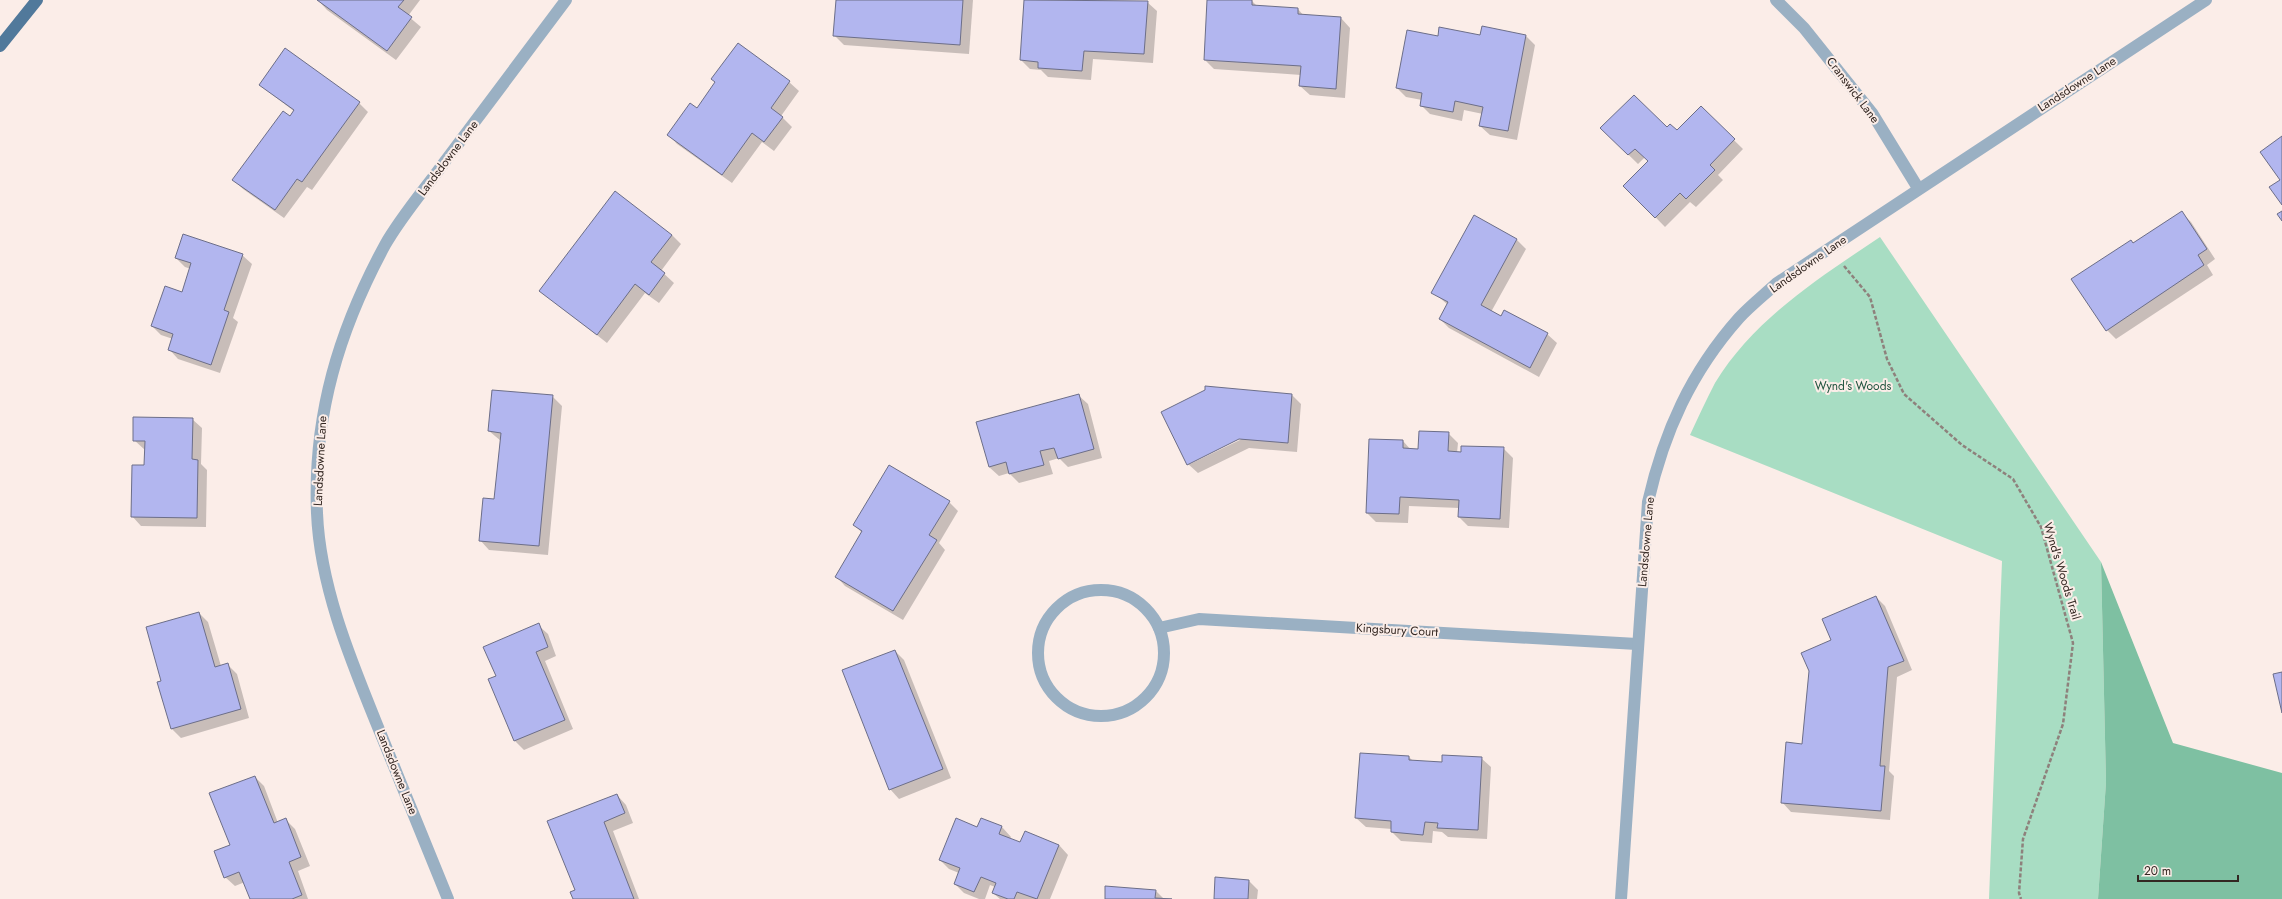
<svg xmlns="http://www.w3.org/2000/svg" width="2282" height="899" font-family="Jost,sans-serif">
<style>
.green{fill:#a8ddc3}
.forest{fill:#7ec0a2}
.shadow{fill:#0003;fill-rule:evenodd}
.building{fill:#b2b6ef;stroke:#6c6e88}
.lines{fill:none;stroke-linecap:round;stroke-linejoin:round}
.path{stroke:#8e817c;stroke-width:2.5;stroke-dasharray:4 2;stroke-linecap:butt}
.minor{stroke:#9ab0c3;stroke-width:12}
.primary{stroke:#51799b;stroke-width:12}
.labels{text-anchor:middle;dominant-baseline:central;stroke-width:4;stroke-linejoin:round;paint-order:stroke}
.street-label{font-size:12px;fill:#332722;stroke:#fbede8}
.park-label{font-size:12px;fill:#20543f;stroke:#fbede8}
</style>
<rect width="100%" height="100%" fill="#fbede8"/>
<path class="green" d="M1880,237l221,325 5,220 -8,117h-109l13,-338 -312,-126c8,-17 16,-35 25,-52 39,-64 104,-105 165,-146z"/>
<path class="forest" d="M2101,562l72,181 109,30v126h-184l8,-117z"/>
<g class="shadow">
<path d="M318,0h102l-12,16 13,11 -25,33 -69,-50z"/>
<path d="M837,0h136l-4,54 -125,-9 -10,-10z"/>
<path d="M1025,0l122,2 10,9 -4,52 -60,-4 -2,21 -43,-3 -7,-7 -11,-1 -9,-9z"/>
<path d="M1208,0l44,1 6,6 40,2 6,7 37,2 9,10 -5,70 -35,-3 -10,-9 1,-11 -87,-6 -9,-9z"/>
<path d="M1526,36l9,9 -18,95 -27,-5 -10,-9 3,-12 -19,-4 -2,11 -32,-7 -9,-9 1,-5 -16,-3 -9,-9 42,-51z"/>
<path d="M738,44l51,38 10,9 -18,25 11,11 -18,24 -12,-9 -30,41 -55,-39 -9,-10 29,-25 19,-27z"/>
<path d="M260,85l99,18 9,9 -56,78 -5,-3 -23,31 -41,-29 -9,-9 61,-68z"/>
<path d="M1701,108l42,41 -25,26 5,5 -27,27 -6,-5 -25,25 -40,-41 24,-24 -4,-5 -7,7 -37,-36 66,1 10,3z"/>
<path d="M2181,212l10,10 24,37 -8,6 6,10 -97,64 -9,-9 27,-86z"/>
<path d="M672,235l9,9 -20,27 13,12 -15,20 -14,-10 -38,50 -66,-52z"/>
<path d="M1517,240l9,9 -35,63 11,5 3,-6 42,23 10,9 -18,34 -90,-49 -9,-9 8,-14 -15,-13z"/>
<path d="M242,255l10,9 -19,54 5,4 -18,51 -42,-14 -9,-10 4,-10 -12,-4 -9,-9 30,-33 9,-24 -6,-2 -9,-9z"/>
<path d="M1206,391l86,4 9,9 -4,48 -48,-4 -51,25 -10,-9zM1243,436l1,2 -54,26v-2z"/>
<path d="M1078,395l10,9 14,54 -34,9 -9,-9 -10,3 4,13 -34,9 -10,-10 -10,3 -10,-9z"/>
<path d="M552,396l10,10 -14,149 -59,-5 -9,-10 15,-40 6,-59 -12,-10z"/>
<path d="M192,419l10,9 -1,36 6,6 -1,57 -65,-1 -9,-10 13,-50v-16l-11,-10z"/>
<path d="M1448,433l10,10 -1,10 46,-5 10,10 -4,70 -41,-2 -9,-9v-9l-50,-2 -1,17 -32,-1 -9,-9 36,-72 8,9h8z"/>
<path d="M949,502l9,9 -19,32 6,7 -42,70 -58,-34 -9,-10 26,-43 -8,-9z"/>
<path d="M1876,597l9,9 27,64 -15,7 -8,94 5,5 -4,44 -99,-8 -9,-10 21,-57z"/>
<path d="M199,613l9,9 13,44 6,-2 10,10 12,44 -68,20 -9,-9 -14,-46 5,-1z"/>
<path d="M538,625l10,9 8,22 -11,5 28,68 -49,21 -9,-9 -26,-61 8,-4z"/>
<path d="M895,651l9,9 47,118 -52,21 -9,-10z"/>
<path d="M1409,757l5,5 29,1 38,-5 10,9 -4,72 -39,-2 -6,-5 -9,-1 -1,12 -31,-2 -9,-9v-3l-26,-2 -10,-9z"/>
<path d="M255,777l9,9 14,37 8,-3 9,9 15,37 -12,5 10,28h-57l-6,-17 -10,4 -10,-9 6,-31z"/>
<path d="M617,795l9,10 7,18 -20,8 26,68h-65l2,-9 -27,-68z"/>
<path d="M982,819l20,8 9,10 -1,2 11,5 38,1 9,10 -18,44h-50l-7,-6 2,-6 -5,-2 -5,14h-6l-15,-6 -9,-9 4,-11 -10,-4 -9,-9 38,-32z"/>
<path d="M1248,880l10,10 -1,9h-42z"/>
<path d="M1156,891l8,8h-58z"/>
</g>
<g class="building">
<path d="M317,0h87l-6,7 14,10 -25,34z"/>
<path d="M836,0h127l-3,45 -127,-9z"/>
<path d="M1024,0l124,1 -4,53 -60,-3 -2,20 -44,-3v-6l-18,-2z"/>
<path d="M1207,0h45v5l46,3v6l43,3 -5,72 -37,-3 2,-20 -97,-6z"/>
<path d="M1482,26l44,9 -18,96 -29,-5 4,-19 -28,-6 -2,11 -33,-6 2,-13 -26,-5 11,-58 31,6 1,-9 41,8z"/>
<path d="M738,43l52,38 -19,27 12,9 -19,25 -12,-9 -30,42 -55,-40 23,-32 7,5 18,-26 -4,-3z"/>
<path d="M285,48l75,54 -58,80 -5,-3 -22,31 -43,-30 51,-69 7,5 4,-6 -35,-25z"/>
<path d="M1634,95l33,32 3,-3 7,6 24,-24 34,33 -25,26 5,5 -29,29 -6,-6 -25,25 -32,-32 25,-25 -13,-12 -7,6 -28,-27z"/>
<path d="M2282,136v69l-13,-18 11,-7 -20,-28z"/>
<path d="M615,191l57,44 -21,27 14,11 -16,22 -14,-11 -38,51 -58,-44z"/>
<path d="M2182,211l25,38 -9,6 6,10 -98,66 -35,-52 60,-39 2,3z"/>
<path d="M2282,211v10l-5,-7z"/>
<path d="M1474,215l43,24 -36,66 20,11 3,-6 44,23 -18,35 -91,-49 9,-17 -17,-9z"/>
<path d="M183,234l60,20 -19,56 5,2 -18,53 -43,-15 5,-16 -22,-8 14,-40 17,6 9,-29 -16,-5z"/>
<path d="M1205,386l87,8 -4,49 -49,-4 -52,26 -26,-53 44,-22z"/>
<path d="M492,390l61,5 -14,151 -60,-5 4,-43 11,1 7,-66 -13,-2z"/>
<path d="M1079,394l15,55 -36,10 -4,-11 -14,3 4,14 -35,9 -3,-12 -17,5 -13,-45z"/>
<path d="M133,417l60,1 -1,41 6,1 -1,58 -66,-1 1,-52h12l1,-24h-12z"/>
<path d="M1419,431l30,1 -1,19 13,1v-6l43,1 -4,72 -42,-2 1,-17 -59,-3 -1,17 -33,-1 3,-74 34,1v8l15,1z"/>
<path d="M889,465l61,36 -21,34 8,5 -44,71 -58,-34 27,-46 -9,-6z"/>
<path d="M1876,596l28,65 -16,6 -8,99h5l-4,45 -100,-8 5,-61 16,2 7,-73 -8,-18 30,-13 -9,-21z"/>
<path d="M199,612l16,55 13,-4 13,46 -70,20 -14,-47 4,-1 -15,-54z"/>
<path d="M539,623l9,24 -12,5 29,68 -51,21 -26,-62 8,-3 -13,-29z"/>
<path d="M895,650l48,119 -54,21 -47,-120z"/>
<path d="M2282,672v41l-9,-39z"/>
<path d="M1360,753l49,3v4l33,2v-7l40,2 -4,73 -41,-2 1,-5 -13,-1 -2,13 -32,-3v-11l-36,-3z"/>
<path d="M255,776l19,47 12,-5 15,39 -12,5 13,33 -10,4h-42l-11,-27 -15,6 -10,-27 16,-6 -21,-52z"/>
<path d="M617,794l8,19 -21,9 30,77h-61l-3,-7 5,-2 -28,-69z"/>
<path d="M956,818l21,9 4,-9 21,8 -3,8 21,8 5,-11 34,14 -22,54 -20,-7 -3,7h-6l-16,-6 4,-10 -15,-6 -7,15 -20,-8 6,-16 -21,-8z"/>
<path d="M1215,877l34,3 -1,19h-34z"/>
<path d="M1105,886l51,4 -1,8 17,1h-67z"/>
</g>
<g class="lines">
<path class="path" d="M1844,266l26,31 17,62 17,35 58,51 51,34 28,48 32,116 -10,81 -40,115 -4,54 2,6"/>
<g class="minor">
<path d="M1776,0l28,28 68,85 46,75"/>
<circle cx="1101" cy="653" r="63"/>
<path d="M1159,628l40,-9 438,25"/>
<path d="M448,899c-23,-56 -45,-111 -68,-167 -28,-69 -60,-144 -63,-219 -4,-98 22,-183 68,-268 17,-30 41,-57 61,-85 40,-53 80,-107 120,-160"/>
<path d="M1621,899l27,-397c16,-70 43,-130 91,-184 11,-12 25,-23 38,-35l429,-283"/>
</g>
<path class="primary" d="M0,46l37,-46"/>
</g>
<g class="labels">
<g class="street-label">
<text transform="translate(2077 84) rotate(-33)">Landsdowne Lane</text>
<text transform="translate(1853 90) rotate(53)">Cranswick Lane</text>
<text transform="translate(448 158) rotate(-53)">Landsdowne Lane</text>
<text transform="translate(1808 264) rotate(-35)">Landsdowne Lane</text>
<text transform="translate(320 461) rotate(-87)">Landsdowne Lane</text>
<text transform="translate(1646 542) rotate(-85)">Landsdowne Lane</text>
<text transform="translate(2062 571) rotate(73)">Wynd's Woods Trail</text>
<text transform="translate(1397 630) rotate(3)">Kingsbury Court</text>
<text transform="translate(397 772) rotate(68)">Landsdowne Lane</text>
</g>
<g class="park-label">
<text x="1853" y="386">Wynd's Woods</text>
</g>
</g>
<path d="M2138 875v6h100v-6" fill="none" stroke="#332722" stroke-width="2"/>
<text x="2144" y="875" font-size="12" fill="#332722" stroke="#fbede8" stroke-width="3" paint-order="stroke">20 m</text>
</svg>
